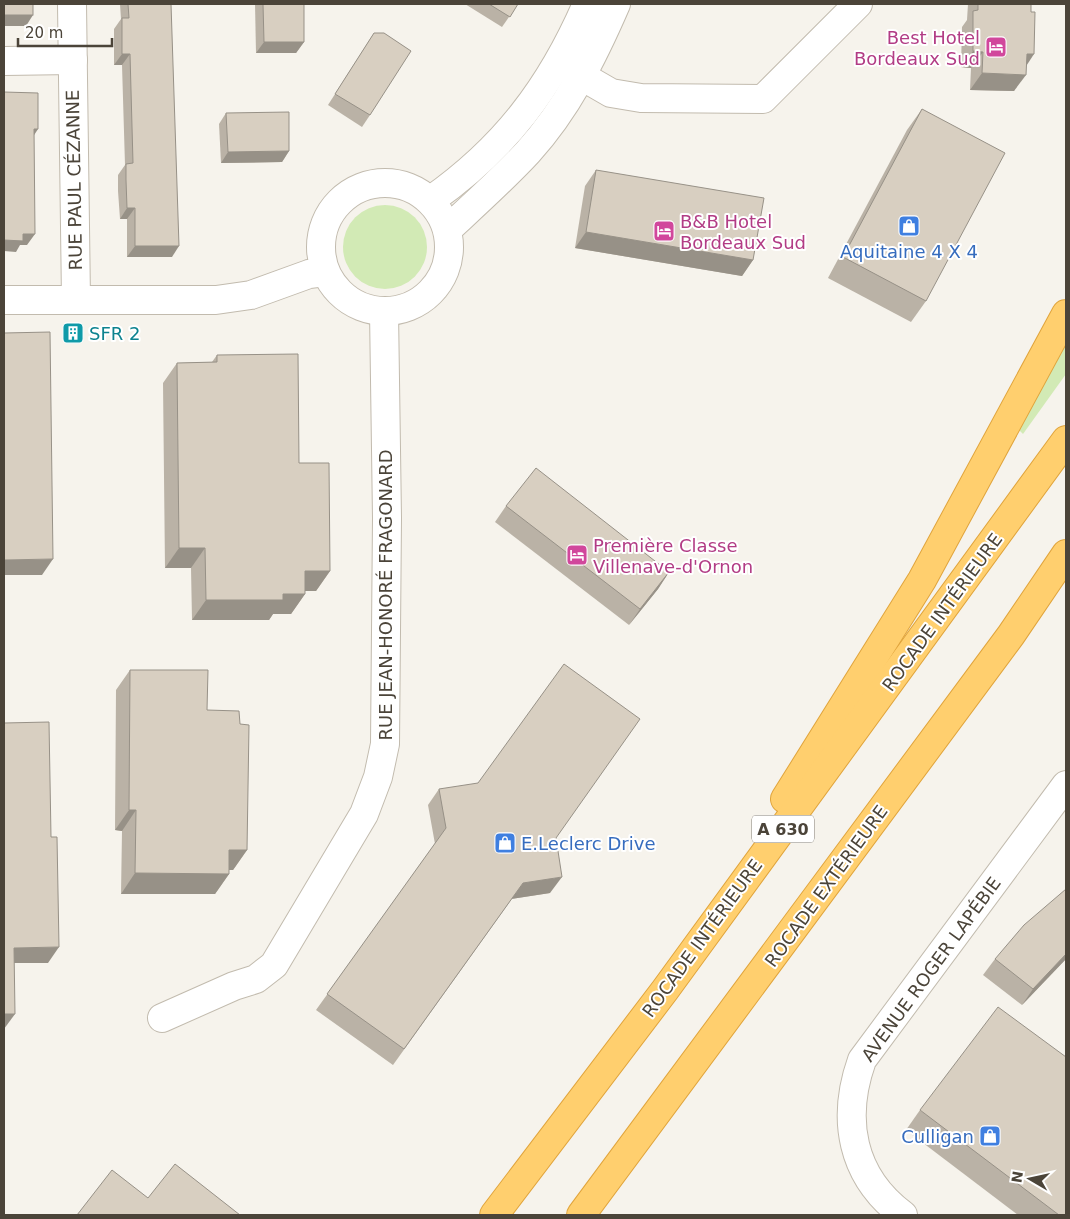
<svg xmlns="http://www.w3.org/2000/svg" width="1070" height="1219" font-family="'DejaVu Sans',sans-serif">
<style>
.green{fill:#d2eab5}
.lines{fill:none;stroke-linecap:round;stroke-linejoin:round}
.minor-casing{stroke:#c2bbae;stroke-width:30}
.highway-casing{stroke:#e0a43c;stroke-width:30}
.minor{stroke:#fff;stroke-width:28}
.highway{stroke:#ffcf6e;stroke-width:28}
.wall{fill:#bab2a6}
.shaded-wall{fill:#979187}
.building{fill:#d8cfc1;stroke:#979187}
.labels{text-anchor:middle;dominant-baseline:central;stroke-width:4;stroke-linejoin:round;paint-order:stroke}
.shield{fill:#fff;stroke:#817c74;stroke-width:1}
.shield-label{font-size:16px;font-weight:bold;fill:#4b4439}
.hotel-label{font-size:18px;fill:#b23c85;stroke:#fff;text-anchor:start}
.street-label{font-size:18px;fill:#4b4439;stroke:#fff}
.shop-label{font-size:18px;fill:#366cbe;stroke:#fff}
.culture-label{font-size:18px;fill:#0d838f;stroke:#fff;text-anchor:start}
</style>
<rect width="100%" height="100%" fill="#f6f3ec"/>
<g class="green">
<circle cx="385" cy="247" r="42"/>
<path d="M1066,335v39l-43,60 -5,-5z"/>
</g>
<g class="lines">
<g class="minor-casing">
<g id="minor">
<path d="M72,4l4,296"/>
<path d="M4,61l69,-1"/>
<path d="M559,63l52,30 30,5 122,1 95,-95"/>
<circle cx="385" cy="247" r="64"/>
<path d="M431,200c74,-52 120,-113 156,-196"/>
<path d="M448,229c27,-25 55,-50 80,-77 39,-43 65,-95 88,-148"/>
<path d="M4,300h212l35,-5 58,-21 16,-2"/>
<path d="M162,1018l72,-32 22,-7 18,-14 90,-151 14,-37 7,-33 2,-226 -3,-207"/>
<path d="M903,1215c-52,-39 -62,-96 -41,-155l204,-275"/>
</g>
</g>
<g class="highway-casing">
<g id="highway">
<path d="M785,799l137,-219 144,-266"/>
<path d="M494,1215l171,-225 401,-550"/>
<path d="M581,1215l430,-580 55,-81"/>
</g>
</g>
<use href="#minor" class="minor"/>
<use href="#highway" class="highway"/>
</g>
<g class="wall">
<path d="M120,4h51l1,253h-45v-38h-7l-2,-28v-16l7,-10 -3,-100h-8v-36l7,-10z"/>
<path d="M255,4h49v38l-8,11h-40z"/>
<path d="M465,4h53l-16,23z"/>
<path d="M968,4h63l-5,62 -12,25 -44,-1 1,-22 -10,-1 1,-40 5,-7z"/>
<path d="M374,33l-4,82 -8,12 -34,-22z"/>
<path d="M922,109l4,192 -15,21 -83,-44 79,-148z"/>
<path d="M226,113l63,38 -7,11 -61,1 -2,-39z"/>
<path d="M596,170l157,90 -11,16 -167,-28 10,-62z"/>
<path d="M217,355l82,108 31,108 -14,20h-11v3l-14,20h-18l-4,6h-77l-1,-52h-26l-2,-185 14,-20 35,-1z"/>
<path d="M506,506l163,66 -11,17 -29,36 -134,-103z"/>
<path d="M130,670l77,40 40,140 -14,20h-4v4l-14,20h-94l1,-63 -7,-1 1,-140z"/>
<path d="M439,789l117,49 -6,55 -39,6 -118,166 -77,-55 119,-166 -7,-39z"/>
<path d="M995,959h71l-44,46 -39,-30z"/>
<path d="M920,1110l146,105h-48l-112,-85z"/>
</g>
<g class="shaded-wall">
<path d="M4,15h29l-7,11h-22z"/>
<path d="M264,42h40l-8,11h-40z"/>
<path d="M973,51l10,1 -12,16 -10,-1z"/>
<path d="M122,54h8l-8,11h-8z"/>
<path d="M1027,54h7l-11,17z"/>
<path d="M982,73l44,2 -12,16 -44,-1z"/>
<path d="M34,129h4l-7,11z"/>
<path d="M289,151l-7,11 -61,1 7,-11z"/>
<path d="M127,208h8l-8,11h-7z"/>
<path d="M586,232l167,28 -11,16 -167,-28z"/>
<path d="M23,234h12l-8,11h-7l-4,7 -12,-1v-11z"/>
<path d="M135,246h44l-7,11h-45z"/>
<path d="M179,548h26l-14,20h-26z"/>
<path d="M53,559l-11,16h-38v-15z"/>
<path d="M305,571h25l-14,20h-25z"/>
<path d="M669,572l-11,17 -29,36 11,-16z"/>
<path d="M283,594h22l-14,20h-18l-4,6h-77l14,-20z"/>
<path d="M129,810h7l-14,21 -7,-1z"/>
<path d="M229,850h18l-14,20h-18z"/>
<path d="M135,873l94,1 -14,20h-94z"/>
<path d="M562,877l-12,16 -39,6 -118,166 130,-182z"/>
<path d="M59,947l-11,16h-44l10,-15z"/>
<path d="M1066,954v5l-44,46 11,-16z"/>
<path d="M4,1014h11l-11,15z"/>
</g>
<g class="building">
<rect x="4" y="4" width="29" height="11"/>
<path d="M128,4h43l8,242h-44v-38h-8l-1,-28v-16l7,-1 -3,-109h-8v-36h7z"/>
<path d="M263,4h41v38h-40z"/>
<path d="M489,4h29l-8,13z"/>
<path d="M978,4h53v8h4l-1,42h-7l-1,21 -44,-2 1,-21 -10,-1v-40l5,-1z"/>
<path d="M374,33h10l27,18 -41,64 -35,-21z"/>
<path d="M4,92l34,1v36h-4l1,105h-12v7l-19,-1z"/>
<path d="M922,109l83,44 -79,148 -83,-44z"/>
<path d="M289,112v39l-61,1 -2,-39z"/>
<path d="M596,170l168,28 -11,62 -167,-28z"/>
<path d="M50,332l3,227 -49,1v-227z"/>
<path d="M298,354l1,109h30l1,108h-25v23h-22v6h-77l-1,-52h-26l-2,-185 40,-1v-7z"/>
<path d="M536,468l133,104 -29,37 -134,-103z"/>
<path d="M564,664l76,55 -84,119 6,39 -39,6 -119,166 -77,-55 119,-166 -7,-39 39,-6z"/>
<path d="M130,670h78l-1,40 32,1 1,13 9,1 -2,125h-18v24l-94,-1 1,-63h-7z"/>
<path d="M49,722l2,115h6l2,110 -45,1 1,66h-11v-291z"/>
<path d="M1066,889v65l-33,35 -38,-30 29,-34z"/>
<path d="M998,1007l68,50v158h-7l-139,-105z"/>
<path d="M175,1164l65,51h-163l35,-45 36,28z"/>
</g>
<defs>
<g id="hotel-square" transform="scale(1.125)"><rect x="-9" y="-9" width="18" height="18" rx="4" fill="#d1479c" stroke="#fff"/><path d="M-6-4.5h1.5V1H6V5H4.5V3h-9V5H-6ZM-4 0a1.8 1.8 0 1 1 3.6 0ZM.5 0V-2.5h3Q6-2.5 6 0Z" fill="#fff"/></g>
<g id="shop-square" transform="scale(1.125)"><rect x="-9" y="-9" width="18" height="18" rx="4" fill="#3f7fe0" stroke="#fff"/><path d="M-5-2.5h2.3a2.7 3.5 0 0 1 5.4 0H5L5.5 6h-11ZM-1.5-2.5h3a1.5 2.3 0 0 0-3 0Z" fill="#fff"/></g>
<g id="building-square" transform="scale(1.125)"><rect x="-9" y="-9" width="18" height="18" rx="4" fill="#0f9aa8" stroke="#fff"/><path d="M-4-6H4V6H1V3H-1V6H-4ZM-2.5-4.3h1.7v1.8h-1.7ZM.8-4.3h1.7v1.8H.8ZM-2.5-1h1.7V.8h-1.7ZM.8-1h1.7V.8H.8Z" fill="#fff"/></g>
</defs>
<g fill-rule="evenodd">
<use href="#hotel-square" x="996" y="47"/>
<use href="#shop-square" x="909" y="226"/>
<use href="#hotel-square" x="664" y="231"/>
<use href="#building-square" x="73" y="333"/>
<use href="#hotel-square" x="577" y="555"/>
<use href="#shop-square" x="505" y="843"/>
<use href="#shop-square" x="990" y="1136"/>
</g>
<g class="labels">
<rect class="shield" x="752" y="815.5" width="62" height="27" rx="4"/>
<g class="shield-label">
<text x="783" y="829">A 630</text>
</g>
<g class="hotel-label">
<text x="980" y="37" text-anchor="end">Best Hotel<tspan x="980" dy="21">Bordeaux Sud</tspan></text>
<text x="680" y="221">B&amp;B Hotel<tspan x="680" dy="21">Bordeaux Sud</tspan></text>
<text x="593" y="545">Première Classe<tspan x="593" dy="21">Villenave-d'Ornon</tspan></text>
</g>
<g class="street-label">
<text transform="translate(74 180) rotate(-91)">RUE PAUL CÉZANNE</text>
<text transform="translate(385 595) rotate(-90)">RUE JEAN-HONORÉ FRAGONARD</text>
<text transform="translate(942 612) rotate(-54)">ROCADE INTÉRIEURE</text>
<text transform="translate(826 886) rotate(-54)">ROCADE EXTÉRIEURE</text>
<text transform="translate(702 938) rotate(-54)">ROCADE INTÉRIEURE</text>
<text transform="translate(931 969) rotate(-54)">AVENUE ROGER LAPÉBIE</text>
</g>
<g class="shop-label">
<text x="909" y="251">Aquitaine 4 X 4</text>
<text x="521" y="843" text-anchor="start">E.Leclerc Drive</text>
<text x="974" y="1136" text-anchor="end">Culligan</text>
</g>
<g class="culture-label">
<text x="89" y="333">SFR 2</text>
</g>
</g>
<rect width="1070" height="1219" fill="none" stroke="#4b4439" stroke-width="10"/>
<g transform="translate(1030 1179) rotate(279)" stroke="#ffffff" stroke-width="4" paint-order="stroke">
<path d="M0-4L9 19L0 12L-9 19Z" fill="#4b4439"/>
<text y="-8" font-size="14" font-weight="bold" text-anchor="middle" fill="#4b4439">N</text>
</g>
<path d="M18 38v8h94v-8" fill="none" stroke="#4b4439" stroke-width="2.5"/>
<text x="25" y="38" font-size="15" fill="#4b4439" stroke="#ffffff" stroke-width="4" paint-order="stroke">20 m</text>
</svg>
